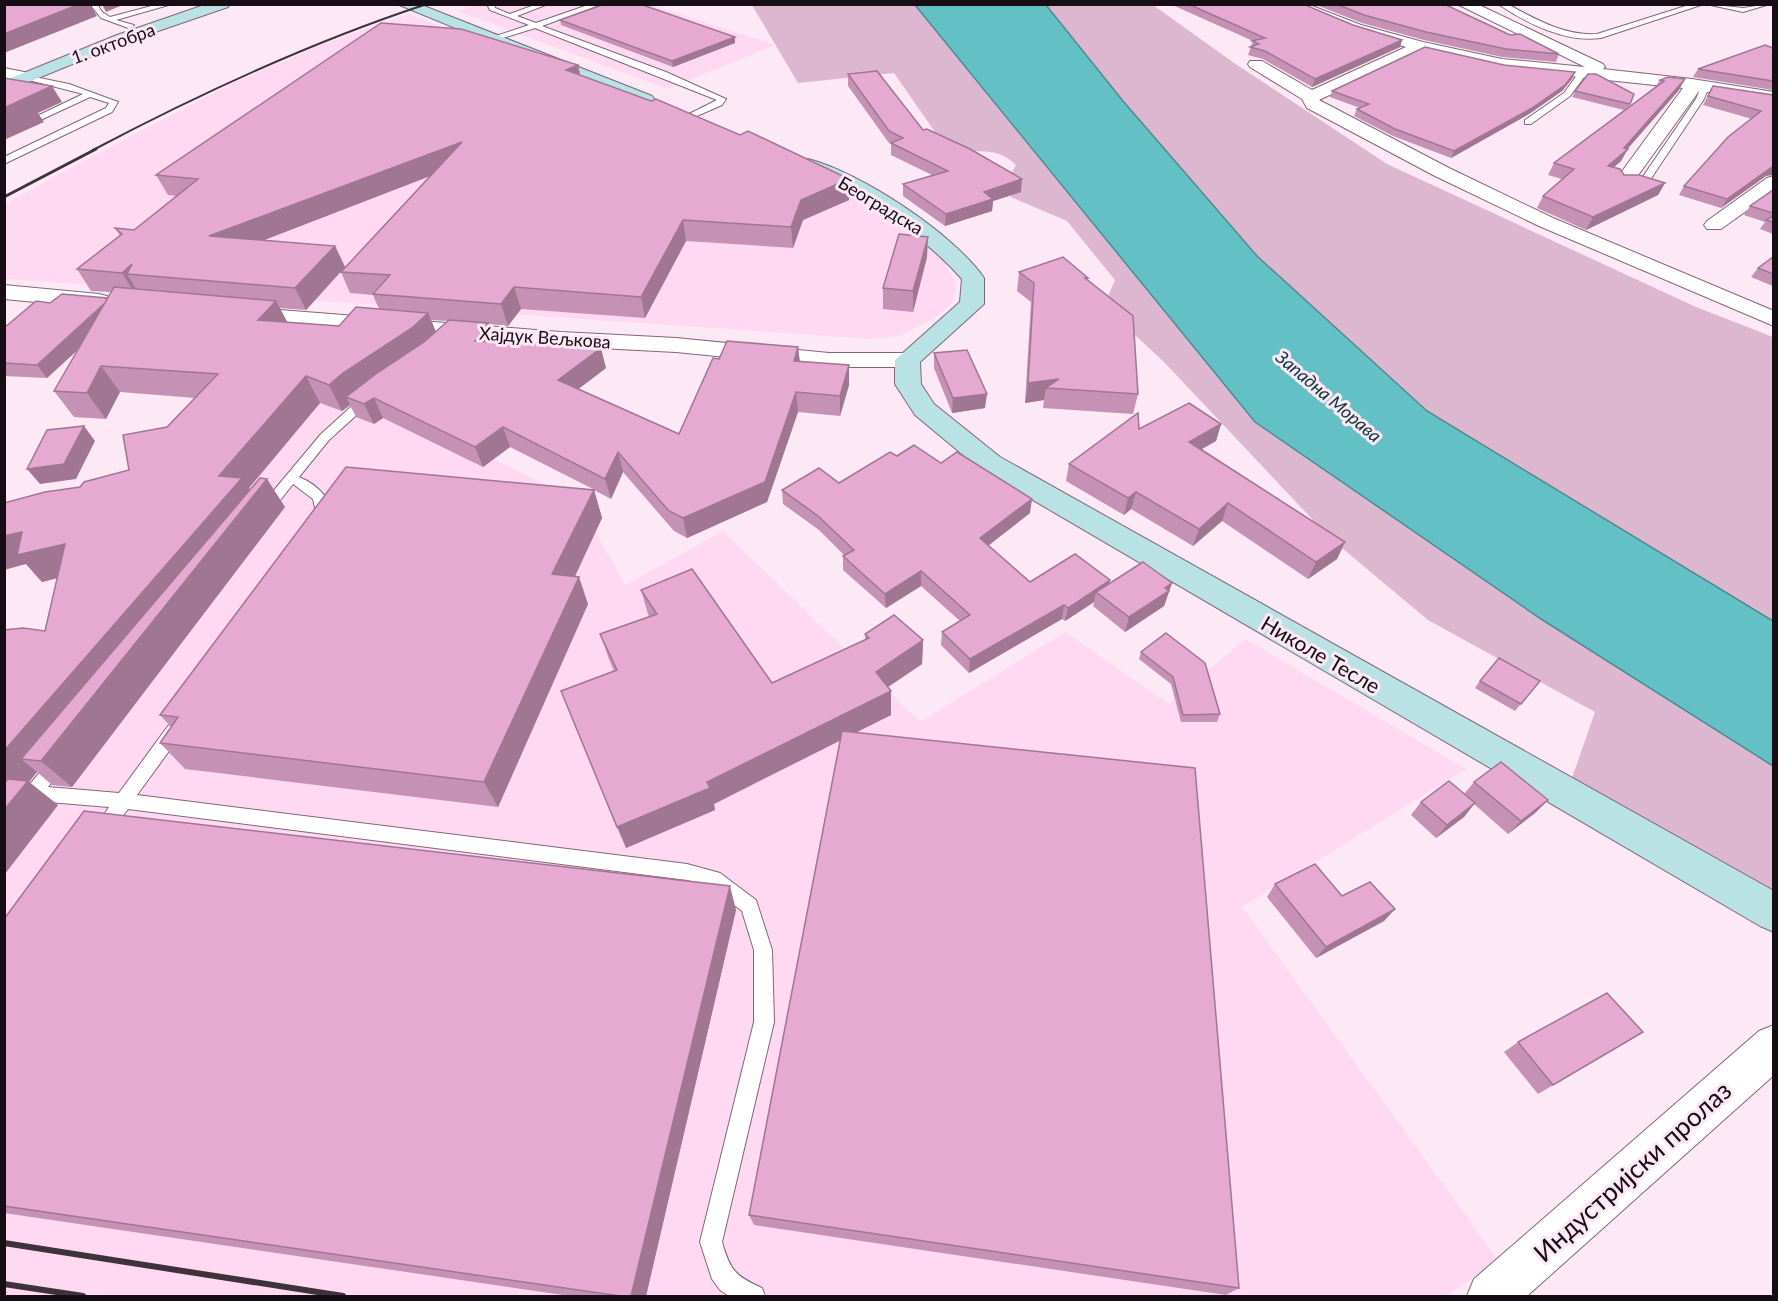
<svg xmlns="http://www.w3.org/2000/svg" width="1778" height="1301" font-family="Lato,sans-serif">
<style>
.built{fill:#ffd8f2}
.green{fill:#ddb6d0}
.water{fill:#63c1c6;stroke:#4c8b91;stroke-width:1.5}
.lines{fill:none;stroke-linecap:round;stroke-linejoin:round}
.lane-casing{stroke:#816679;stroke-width:2}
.street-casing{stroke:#816679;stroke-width:2}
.secondary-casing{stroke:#816679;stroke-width:2}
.lane{fill:#fff;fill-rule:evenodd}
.street{fill:#fff;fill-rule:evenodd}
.secondary{fill:#b8e2e4;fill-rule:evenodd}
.rail-far2{stroke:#3e333b;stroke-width:2}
.rail-far1{stroke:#3e333b;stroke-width:3}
.rail{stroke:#3e333b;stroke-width:6}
.wall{fill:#c591b5;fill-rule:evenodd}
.shaded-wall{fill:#a07693}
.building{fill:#e5a9d2;stroke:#a07693;stroke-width:1.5}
.labels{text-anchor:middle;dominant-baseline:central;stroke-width:6;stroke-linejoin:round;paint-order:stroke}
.far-street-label{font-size:18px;fill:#170d14;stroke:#fce9f5}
.far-water-label{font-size:18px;font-style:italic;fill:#0a383a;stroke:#fce9f5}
.street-label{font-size:21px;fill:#170d14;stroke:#fce9f5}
.near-street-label{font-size:26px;fill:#170d14;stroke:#fce9f5}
</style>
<rect width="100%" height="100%" fill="#fce9f5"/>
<g class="built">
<path d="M479,4l173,1 123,40 -108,44 -209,-78z"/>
<path d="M409,14l279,111 164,71 72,45 19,19 14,25 -4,17 -19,16 -34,18 -28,3 -867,-60 -1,-74 64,-36 163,-85 97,-42z"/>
<path d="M310,330l68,74 200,96 47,85 98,-54 197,191 145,-90 104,72 76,-65 221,130 -224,138 256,353 -52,36h-1441v-606z"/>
</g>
<g class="green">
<path d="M752,5h163l115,139 511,475 232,147v130l-202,-115 24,-69 -167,-92 -98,-82 -166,-176 -60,-56 11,-26 -48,-59 -56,-24 -3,-17 8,-15c-20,-19 -40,-14 -65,-10l-57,-82 -96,10z"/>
<path d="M1046,5h107l81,58 153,101 309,143 77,30v284l-346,-210 -170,-155 -134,-155z"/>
</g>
<path class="water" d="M915,5h131l77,96 134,155 170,155 346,210v145l-232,-147 -286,-197z"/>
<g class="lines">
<g class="lane-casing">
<g id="lane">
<path d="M90,4h7l5,8 8,5 49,-13h13l-56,16 18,5 -3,4 -30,-11z"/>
<path d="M487,4h7l1,4 15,6 27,-10h11l-31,12 19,7 55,-19h11l-60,22 124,46 60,27 -4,6 -32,14 -4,-2 1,-2 30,-15 -182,-72 -45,14v-4l39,-13 -39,-15z"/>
<path d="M1498,4h9c29,15 57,32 90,30l95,-30h12l-103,34c-35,5 -75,-15 -103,-34z"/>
<path d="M1706,4l37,4 27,-4 -27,8z"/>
<path d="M1580,71l7,2 -17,23 -39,28h-6v-4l39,-27z"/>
<path d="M25,75l44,9 49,18 -6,10 -108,52v-7l102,-49 3,-5 -19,-6 -86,40v-5l79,-38 -58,-15z"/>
<path d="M1702,84l7,2 -5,13 -56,84h-6l-2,-2 56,-82z"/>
<path d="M368,394l4,1v6l-43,39 -30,37c17,7 38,24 29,44h-10l-5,-22 -20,-15 -23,29h-10l-2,-3 2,-3 61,-73 43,-39z"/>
<path d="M174,724l6,2 2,5 -2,5 -43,59 550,69 33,9 36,27 16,50 2,72 -52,220c8,28 13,34 40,46l3,8h-36l-9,-6 -8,-11 -12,-37 54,-220v-72l-12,-39 -33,-25 -22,-6 -559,-71 -20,27 -6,3 -6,-3 -3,-5 16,-24 -72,-6 -27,32 -6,2v-20l48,-57 6,-2 6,2 2,5 -18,24 71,6 49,-67z"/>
</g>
</g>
<g class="street-casing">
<g id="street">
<path d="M1286,4h21l54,21 62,17 79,17 83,8 -128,-63h20l126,60 2,3 -2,2 89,10 82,13v10l-75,-11 -68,94h-14l-2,-4 68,-93 -181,-19 -80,-18 -103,49 130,68 104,50 221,93v15l-235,-100 -104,-50 -128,-68 -5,-9 -52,-32 -2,-3 2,-3h12l50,29 94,-43 -55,-16z"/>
<path d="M4,68l30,6 2,3 -8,5 -24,-4z"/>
<path d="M1774,176v15l-53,38h-14l-3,-4 3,-4 60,-43z"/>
<path d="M4,285l95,9 8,2 3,5 -3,5 -8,2 -95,-9z"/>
<path d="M241,307l320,25 115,6 153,15h78l8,2 4,5 -4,5 -8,2h-78l-153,-15 -115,-6 -328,-27 -3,-5 3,-5z"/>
<path d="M1774,1025v50l-247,221h-60l7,-17 285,-248z"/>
</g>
</g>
<g class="secondary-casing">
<g id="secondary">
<path d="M207,4h23l-2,3 -99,34 -125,51v-11l113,-46z"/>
<path d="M397,4h22l233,92 3,4 -3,4h-12z"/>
<path d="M808,159c52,13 146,75 176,119v26l-64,58 1,22 13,20 66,53 774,434v41l-14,-6 -780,-457 -65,-54 -20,-31v-24l65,-58 2,-23c-45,-50 -100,-83 -161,-110l-3,-4 3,-4z"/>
</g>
</g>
<use href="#lane" class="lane"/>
<use href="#street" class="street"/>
<use href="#secondary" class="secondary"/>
<path class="rail-far2" d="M93,150c108,-57 218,-108 334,-146"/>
<path class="rail-far1" d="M4,197l92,-48"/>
<g class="rail">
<path d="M4,1243l339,53"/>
<path d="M4,1284l79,12"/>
</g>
</g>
<g class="wall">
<path d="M1170,4h133l50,21 49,15 -2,7 -88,40 -49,-28 -15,-4 5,-14z"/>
<path d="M1314,4h130l66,31 49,19 -3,8 -54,-5 -78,-17 -62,-17z"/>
<path d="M560,20l175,17v6l-62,24 -112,-42z"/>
<path d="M1773,48v42l-80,-13 5,-8z"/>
<path d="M578,65l2,10 269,125 -46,20 -10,28 -107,-7 -41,77 -124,-9 -13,17 -19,-2 6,18 111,26 -28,21 101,45 40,-75 79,-12 2,14 49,24 -9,31 -42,-4 -31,90 -80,36 -13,-7 -51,-59 -12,27 -17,-9 8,28 -27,58 13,28 -90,203 -313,-38 -25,-26 11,-16 -11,-12 433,-226 -83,-42 -27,20 -100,-49 -9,6 -18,-7 -6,-12 -8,6 -22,-8 -71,85 1,2 35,17 -213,280 -20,-2 -15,-13 -8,10 29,23 -54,70v-245l41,1 12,-53 -15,4 -16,-18 54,-77 49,-17 38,-43 28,-29 -75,-6 -14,27 -32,-2 -20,-26 24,-41 -31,28 -43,-2v-48l46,-25 57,-5 4,-6 -20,-1 -14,-22 43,-33 -5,-8 19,2 42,-34 -8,-1 -12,-20zM430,176l-89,96 9,21 23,2 6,14 -40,17 -52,-4 -7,-14 26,2 39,-43 -10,-21 -71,-6zM431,320l17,1 -12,11z"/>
<path d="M1504,65l68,14 -10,12 -33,23 -78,44 -58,-22 -39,-20 3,-7 3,-1 -30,-11 2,-6z"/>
<path d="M848,74l75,56 98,62 -28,9 -1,10 -47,15 -42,-30v-12l29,-9 -41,-20v-11l-2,-1 -41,-57z"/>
<path d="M1668,77l11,13 -52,59 -6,12 -7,6 10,8 41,8 -7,12 -72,35 -49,-22 6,-12 19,-17 -14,-4 6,-12 70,-53 -52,-13 3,-6 55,13 -2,4 28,-22 4,-6z"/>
<path d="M1713,86l60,9 -7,81 -45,32 -42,-13 5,-9 68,-67 -49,-14z"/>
<path d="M1773,190v44l-13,-5 5,-7 -21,-7 6,-9z"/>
<path d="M927,257l-14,55 -30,-3v-21z"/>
<path d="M1773,257v29l-22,-9 7,-9z"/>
<path d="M1019,272l69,6 -1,2 51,114 -5,20 -90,-6 1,-8 -19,3 6,-101 -14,-11z"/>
<path d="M934,353l51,55 -33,5 -18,-45z"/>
<path d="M1221,424l-5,17 -14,8 143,93 -8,17 -29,20 -86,-58 -29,25 -62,-37 -7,6 -58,-34 3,-17 70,-35z"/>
<path d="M897,456l44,7 89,50 -42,32 42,37 80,-2 -1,4 63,-1 -8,23 -39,26 -32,-26 1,-4 -29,19 -3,-2 -93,54 -28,-28 1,-13 18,-11 -39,-35 -35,22 -43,-38v-14l1,-1 -25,-25 -36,-26 -1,-14 57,-7z"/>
<path d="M641,590l131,93 93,-43v-6l58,6 -1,24 -34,23 3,28 -35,17 383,556 -13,7 -472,-70 -5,-10 91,-475 -126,64 1,6 -89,38 -12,-177 -5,-12 -9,-25 49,-17 -1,-3z"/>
<path d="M1166,633l54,81 -3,8h-36l-10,-38 -32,-25 2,-7z"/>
<path d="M1480,681h60l-25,30 -40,-23z"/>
<path d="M1474,782l74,18 -13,13 -27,21 -34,-30 -10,13 -28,21 -25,-23 10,-13 43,-8z"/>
<path d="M1275,884l67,12 53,13 -11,12 -68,37 -49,-61z"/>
<path d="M736,910l-90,386h-76l-566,-83v-294z"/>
<path d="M1643,1032l-105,62 -34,-42 14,-10z"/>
</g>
<g class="shaded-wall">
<path d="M80,4h10l7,12 -93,37v-19z"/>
<path d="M102,4h23l-19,8z"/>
<path d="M735,37v6l-62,24 -1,-6z"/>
<path d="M1402,40l-2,7 -88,40 3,-8z"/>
<path d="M578,65l4,19 -16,-14z"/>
<path d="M1575,72l-3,7 -10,12 -33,23 -78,44 3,-7z"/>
<path d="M1685,79l-6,11 -56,64 5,-5 -7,12 -19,17 6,-12z"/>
<path d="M52,86l10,16 -24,11 6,9 -40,18v-32z"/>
<path d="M462,142l7,19 -249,96 -11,-21z"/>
<path d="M1772,167h1v8l-7,1 -45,32 6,-9z"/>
<path d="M849,179v21l-46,20 -10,28 -2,-21 10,-27z"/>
<path d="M1022,179l-1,13 -28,9 -1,10 -47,15 1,-12 38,-22z"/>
<path d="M1665,183l-7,12 -72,35 7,-13z"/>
<path d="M683,220l3,21 -41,77 -4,-21z"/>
<path d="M928,237l-1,20 -14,55v-21z"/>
<path d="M335,246l10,21 -39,43 -11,-22z"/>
<path d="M132,264l-5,10 11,18 -2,3 -14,-22z"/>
<path d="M514,287l7,22 -13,17 -7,-22z"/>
<path d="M109,299l9,13 -71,66 -10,-13z"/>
<path d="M276,301l14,26 -32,-7z"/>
<path d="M428,313l11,26 -93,58 4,8 -8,6 -13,-26 14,-12z"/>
<path d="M488,323l7,20 -20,-2z"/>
<path d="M798,347l2,20 -6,-6z"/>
<path d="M601,348l5,20 -42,32 -6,-20z"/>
<path d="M849,365v20l-9,31v-20z"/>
<path d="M101,366l19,26 -14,27 -19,-26z"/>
<path d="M306,376l14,27 -71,85 4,8 14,-17 18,28 -213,280 -31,-26 -20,-2 16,13 -8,10 29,23 -54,70v-124l215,-275z"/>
<path d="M1059,379l-13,9 -2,12 -19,3 3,-20z"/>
<path d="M796,392l2,20 -31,90 -80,36 -4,-20z"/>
<path d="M987,394l-2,14 -33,5 1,-15z"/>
<path d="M374,398l9,20 -9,6 -10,-20z"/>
<path d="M1221,424l-5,17 -32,18 5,-17z"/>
<path d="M84,426l11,15 -19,38 -36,5 -13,-15z"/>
<path d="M503,427l7,20 -27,20 -8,-20z"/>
<path d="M618,452l5,20 -12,27 -6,-20z"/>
<path d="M594,490l8,28 -39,84 -11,-28z"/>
<path d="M1136,492l-5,17 -7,6 4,-17z"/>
<path d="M1032,499l-2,14 -51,40 1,-15z"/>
<path d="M1228,503l-6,18 -29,25 6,-17z"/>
<path d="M22,532l43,12 23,26 -46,12 -16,-18 -22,6v-34z"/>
<path d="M1345,542l-8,17 -29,20 8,-17z"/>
<path d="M921,571v15l-35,22 -1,-14z"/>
<path d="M579,577l9,27 -90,203 -14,-25z"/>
<path d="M1110,580l-4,14 -10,-2 -2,10 -29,19 3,-13z"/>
<path d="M1172,583l-8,23 -39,26 4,-15z"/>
<path d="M1064,605l-2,14 -93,54 1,-14z"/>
<path d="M923,640l-1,24 -46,31v-23z"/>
<path d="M891,691v24l-177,89 1,6 -89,38 -9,-21z"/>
<path d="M1548,800l-13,13 -27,21 13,-13z"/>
<path d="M1475,803l-11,14 -28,21 11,-13z"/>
<path d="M730,886l6,24 -90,386h-15z"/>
<path d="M1395,909l-11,12 -68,37 10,-11z"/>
</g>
<g class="building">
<path d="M4,4h76l-76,30z"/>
<path d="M605,4h35l95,33 -63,24 -112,-41z"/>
<path d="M1188,4h115l50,21 49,15 -87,39 -50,-28 -15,-4 9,-3 -7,-3 13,-3z"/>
<path d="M1336,4h108l66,31 10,-1 39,20 -53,-5 -80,-17 -62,-17z"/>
<path d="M381,23l80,6 117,36 -12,5 85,31 5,-2 84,36 8,-4 101,48 -48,21 -10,27 -108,-7 -42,77 -127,-10 -13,17 -128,-10 17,-19 -49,-3 121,-130 -253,94 126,10 -40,42 -168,-14 5,-10 -10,9 -45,-4 45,-35 -7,-6 19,2 64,-51 -42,-4z"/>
<path d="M1765,45l8,3v33l-75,-12z"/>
<path d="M1425,47l79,18 71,7 -10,13 -33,23 -78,43 -59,-22 -38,-20 12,-5 -37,-13z"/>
<path d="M877,71l46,59 4,-1 43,20 52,30 -38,13 9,7 -47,15 -43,-30 45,-13 -57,-28 12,-5 -14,-7 -41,-57z"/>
<path d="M1588,74h8l38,20 -4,10 -55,-13z"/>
<path d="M1668,77l17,2 -61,69 4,1 -20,17 12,3 4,6h15l26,8 -72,34 -50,-21 31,-27 -20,-6 110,-82 -4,-1z"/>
<path d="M4,78l48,8 -48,22z"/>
<path d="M1713,86l60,9v72h-1l-45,32 -43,-13 44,-49 33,-26 -53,-15z"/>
<path d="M1773,190v23l-23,-7z"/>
<path d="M1773,216v6l-7,-2z"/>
<path d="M899,234l29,3 -15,54 -30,-3z"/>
<path d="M1063,257l25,21h-3l48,38 5,78 -92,-6 13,-9 -31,4 6,-100 -15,-11z"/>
<path d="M1773,257v17l-15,-6z"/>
<path d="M114,287l162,14 -18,19 81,6 17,-19 72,6 -16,15 -69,45 -14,12 -23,-9 -87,100 23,2 -238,273v-121l19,-2 22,3 20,-87 -48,11 5,-23 -18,4v-33l41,-11 35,-5 4,-5 45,-12 -6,-35 44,-8 51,-53 -117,-8 -14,27 -33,-2z"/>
<path d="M62,294l45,4 -2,5 -68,62 -33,-2v-35l32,-27 14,2z"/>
<path d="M449,320l39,3 -13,18 126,7 -43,32 121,54 34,-76 6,1 8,-18 71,6 -4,14 55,4 -9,31 -44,-4 -31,90 -82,36 -14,-7 -51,-59 -13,27 -102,-52 -28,20 -101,-49 -10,6 -18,-7 31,-24 47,-31z"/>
<path d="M967,350l20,44 -34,4 -19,-45z"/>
<path d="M1189,403l32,21 -32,18 156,100 -29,20 -88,-59 -29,26 -63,-37 -8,6 -59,-34 69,-51 1,16z"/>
<path d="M84,426l-20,38 -37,5 20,-39z"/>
<path d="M914,445l27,18 16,-11 75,47 -52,39 50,44 45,-28 35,26 -42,28 -4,-3 -94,54 -28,-27 28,-17 -49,-44 -36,23 -42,-38 11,-6 -36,-34 -36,-26 37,-22 20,15 51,-31 7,4z"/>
<path d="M346,467l248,23 -42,84 27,3 -95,205 -324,-39 18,-26 -18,-2z"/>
<path d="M260,478l7,1 -226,282 -20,-2z"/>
<path d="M1143,562l29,21 -7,5 4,3 -40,26 -33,-25z"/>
<path d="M692,569l80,114 97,-45 -4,-4 29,-19 29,25 -47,32 15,19 -184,91 3,6 -93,39 -56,-136 56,-21 -17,-36 57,-20 -16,-24z"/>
<path d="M1166,633l39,30 15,51 -37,1 -10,-38 -32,-25z"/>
<path d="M1499,658l41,23 -19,23 -41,-23z"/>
<path d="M842,731l353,37 44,520 -490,-73z"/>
<path d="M1501,762l47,38 -27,21 -47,-39z"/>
<path d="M8,779l20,2 -24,29v-27z"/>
<path d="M1449,781l26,22 -28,22 -26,-23z"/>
<path d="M84,811l646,75 -99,410h-11l-616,-90v-287z"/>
<path d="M1315,864l27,32 28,-14 25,27 -69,38 -51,-63z"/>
<path d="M1607,993l36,39 -90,53 -35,-43z"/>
</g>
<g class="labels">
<g class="far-street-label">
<text transform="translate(113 43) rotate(-20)">1. октобра</text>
<text transform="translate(881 205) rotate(31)">Београдска</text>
<text transform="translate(545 337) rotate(4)">Хајдук Вељкова</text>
</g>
<g class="far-water-label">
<text transform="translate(1329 396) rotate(40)">Западна Морава</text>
</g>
<g class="street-label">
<text transform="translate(1321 654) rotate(30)">Николе Тесле</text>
</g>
<g class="near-street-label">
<text transform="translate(1632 1171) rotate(-42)">Индустријски пролаз</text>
</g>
</g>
<rect width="1778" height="1301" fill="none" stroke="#170d14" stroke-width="12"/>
</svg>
